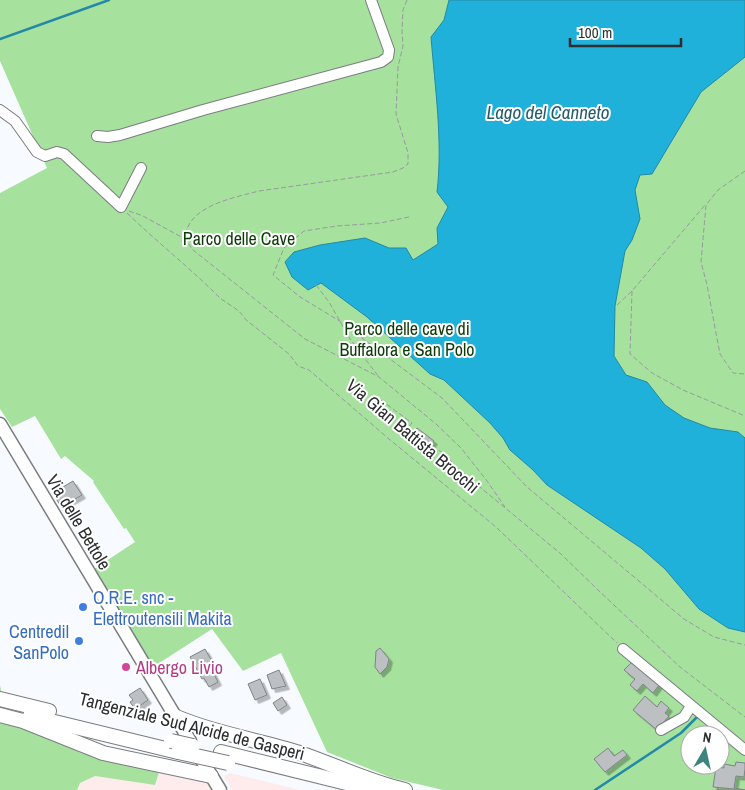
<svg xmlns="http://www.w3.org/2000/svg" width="745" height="790" font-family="'Archivo Narrow',sans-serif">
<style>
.industrial{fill:#fdeceb}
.green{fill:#a6e19e;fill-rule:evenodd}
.water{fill:#20b1da;stroke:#2389a6}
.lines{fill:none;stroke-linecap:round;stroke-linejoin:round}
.stream{stroke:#2389a6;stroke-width:2.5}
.building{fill:#bcc0c3;stroke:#7f8386;filter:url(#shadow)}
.minor-casing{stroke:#7a7d80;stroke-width:12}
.major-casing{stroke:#7a7d80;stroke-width:15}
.highway-casing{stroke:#7a7d80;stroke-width:16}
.path{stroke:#979a9d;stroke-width:1;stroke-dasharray:5 2.5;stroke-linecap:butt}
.minor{stroke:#fff;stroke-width:10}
.major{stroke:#fff;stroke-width:12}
.highway{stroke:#fff;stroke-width:14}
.highway-bridge-casing{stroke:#7a7d80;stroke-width:16;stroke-linecap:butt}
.highway-bridge{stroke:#fff;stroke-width:14}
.shop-dot{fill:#3f7fe0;stroke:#fff;stroke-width:2}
.hotel-dot{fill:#d1479c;stroke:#fff;stroke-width:2}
.labels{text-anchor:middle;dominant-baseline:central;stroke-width:4;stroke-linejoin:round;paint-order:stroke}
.park-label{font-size:18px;fill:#0c3b07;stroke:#fff}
.street-label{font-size:18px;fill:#2b2d2e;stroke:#fff}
.shop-label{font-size:18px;fill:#366cbe;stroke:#fff;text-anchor:start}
.hotel-label{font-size:18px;fill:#b23c85;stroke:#fff;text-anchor:start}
.water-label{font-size:19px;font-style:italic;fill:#265b6c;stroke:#fff}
</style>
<defs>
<filter id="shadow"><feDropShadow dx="3.5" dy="3.5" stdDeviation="0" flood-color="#0004"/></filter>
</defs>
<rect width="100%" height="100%" fill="#f7fbff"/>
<g class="industrial">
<path d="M159,772l50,11 4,7h-136l3,-7 15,-7 60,9z"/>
<path d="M230,773l70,17h-68l-8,-13z"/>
</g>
<g class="green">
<path d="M0,0h745v790h-302l-51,-12 -65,-26 -46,-99 -38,18 -31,-42 -59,38 -59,-98 41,-27 -9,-14 -2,1 -31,-47 1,-1 -29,-25 -4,3 -26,-43 -23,11 -12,-18v-216l47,-25 -47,-107zM690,735h30v30h-30z"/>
<path d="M0,685l7,36 24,7 50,25 32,9 46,10 -4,13 -60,-9 -15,7 -3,7h-77z"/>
</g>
<path class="water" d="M449,0h296v57l-44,35 -49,82 -12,1 -5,15 5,29 -8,21 -7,11 -10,55 -1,50 12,19 21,7 18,23 19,13 26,10 28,4 7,6v194l-17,-4 -29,-19 -34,-40 -24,-21 -94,-63 -14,-15 -23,-20 -7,-12 -13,-15 -46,-43 -14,-6 -63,-57 -46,-34 -13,7 -16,-13 -7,-15 9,-10 26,-7 45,-7 24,10h17l7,12 25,-16 -1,-16 11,-21 -11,-15c6,-51 -2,-104 -6,-155l13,-17z"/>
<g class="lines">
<g class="stream">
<path d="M0,39l109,-39"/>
<path d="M595,790l86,-57 16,-16 2,1"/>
</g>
</g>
<g class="building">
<path d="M417,428l17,13 -7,9 -17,-13z"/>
<path d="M73,481l9,14 -21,12 -8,-14z"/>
<path d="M380,648l9,11 -2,8 -7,7 -5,-7 1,-16z"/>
<path d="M205,649l12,21 -4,2 5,10 -9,5 -5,-9 -2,1 -12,-22z"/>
<path d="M632,662l27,23 -6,8 -10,-9 -6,7 -7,-6 5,-6 -11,-9z"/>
<path d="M279,670l7,16 -14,3 -5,-14z"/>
<path d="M260,679l7,16 -12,5 -7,-16z"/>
<path d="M140,688l8,12 -13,9 -5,-7 3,-2 -4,-5z"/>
<path d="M645,696l12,11 4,-6 8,7 -4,5 4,3 -12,14 -24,-20z"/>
<path d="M282,697l5,8 -9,6 -5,-8z"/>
<path d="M608,748l6,8 9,-6 4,5 -22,17 -11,-13z"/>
<path d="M736,762l9,1v6l-1,8 -8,-1 -2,12 11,2 -32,-3 3,-20 8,1v-4l11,2z"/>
</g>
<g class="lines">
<g class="minor-casing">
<g id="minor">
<path d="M0,110l15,11 22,31 8,4 12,-4 7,2 57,53 20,-39"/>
<path d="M97,136l11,1 12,-2 83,-25 178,-48 7,-5 1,-7 -18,-50"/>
<path d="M623,649l122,101"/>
<path d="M661,730l23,-13 7,-11"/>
</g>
</g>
<g class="major-casing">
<g id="major">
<path d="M0,424l190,317"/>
<path d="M203,762l17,28"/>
</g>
</g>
<g class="highway-casing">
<g id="highway">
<path d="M0,699l49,12"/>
<path d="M0,715l23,6 80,32 108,23"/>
<path d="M30,716l148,36"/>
<path d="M174,716c40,17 84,24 126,37 35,12 69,29 105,37"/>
<path d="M221,752l154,38"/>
</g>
</g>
<g class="path">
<path d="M407,0l-4,10 -1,21 1,15 -5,21 -2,47 12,39v11l-5,4 -10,4 -134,19c-26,7 -73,15 -74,48l8,11 112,89 74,38 57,47 25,24 26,33 18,26"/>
<path d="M745,171l-27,19 -12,15 -5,57 6,23 13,69 13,19 12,1"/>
<path d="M129,211l14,5 42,23"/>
<path d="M127,213c30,29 63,55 92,84 9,8 21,12 26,22l44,35 9,12 11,4 80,69 107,88 121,116"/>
<path d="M409,217l-29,6 -43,3 -33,5 -20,17 -11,27 27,22 38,23 104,78 85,89 157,132 30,18 31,8"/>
<path d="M316,285l13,17 21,37 29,38"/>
<path d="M632,291l-2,63 22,19 31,17 62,26"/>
<path d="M617,305l15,-14 73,-86"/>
<path d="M381,400l31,23 -10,12 25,18 11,-3 7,4 13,15 103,85 38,37 81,76 65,50"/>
</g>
<use href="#minor" class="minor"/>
<use href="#major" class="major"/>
<use href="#highway" class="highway"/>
<g class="highway-bridge-casing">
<g id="highway-bridge">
<path d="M171,741l22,5"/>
<path d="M178,752l50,11"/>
</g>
</g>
<use href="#highway-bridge" class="highway-bridge"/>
</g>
<g class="shop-dot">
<circle cx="83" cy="607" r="5"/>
<circle cx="79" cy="641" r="5"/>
</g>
<circle class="hotel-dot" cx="126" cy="667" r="5"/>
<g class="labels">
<g class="park-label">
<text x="239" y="238">Parco delle Cave</text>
<text x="407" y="328">Parco delle cave di<tspan x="407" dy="21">Buffalora e San Polo</tspan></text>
</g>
<g class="street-label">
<text transform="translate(413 436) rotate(40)">Via Gian Battista Brocchi</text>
<text transform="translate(79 522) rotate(59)">Via delle Bettole</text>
<text transform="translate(192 726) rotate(14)">Tangenziale Sud Alcide de Gasperi</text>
</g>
<g class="shop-label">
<text x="93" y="597">O.R.E. snc -<tspan x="93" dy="21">Elettroutensili Makita</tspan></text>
<text x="69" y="631" text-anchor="end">Centredil<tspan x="69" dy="21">SanPolo</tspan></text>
</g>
<g class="hotel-label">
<text x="136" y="667">Albergo Livio</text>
</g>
<g class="water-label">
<text x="548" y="112">Lago del Canneto</text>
</g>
</g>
<g transform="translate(705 750) rotate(9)"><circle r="24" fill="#ffffff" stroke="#aaabab"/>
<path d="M0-4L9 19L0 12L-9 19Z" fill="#3e847d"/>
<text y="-8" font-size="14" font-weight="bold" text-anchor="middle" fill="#2b2d2e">N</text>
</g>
<path d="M570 38v8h111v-8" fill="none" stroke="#2b2d2e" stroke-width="2.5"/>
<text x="578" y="38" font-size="15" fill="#2b2d2e" stroke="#ffffff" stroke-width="4" paint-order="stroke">100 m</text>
</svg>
